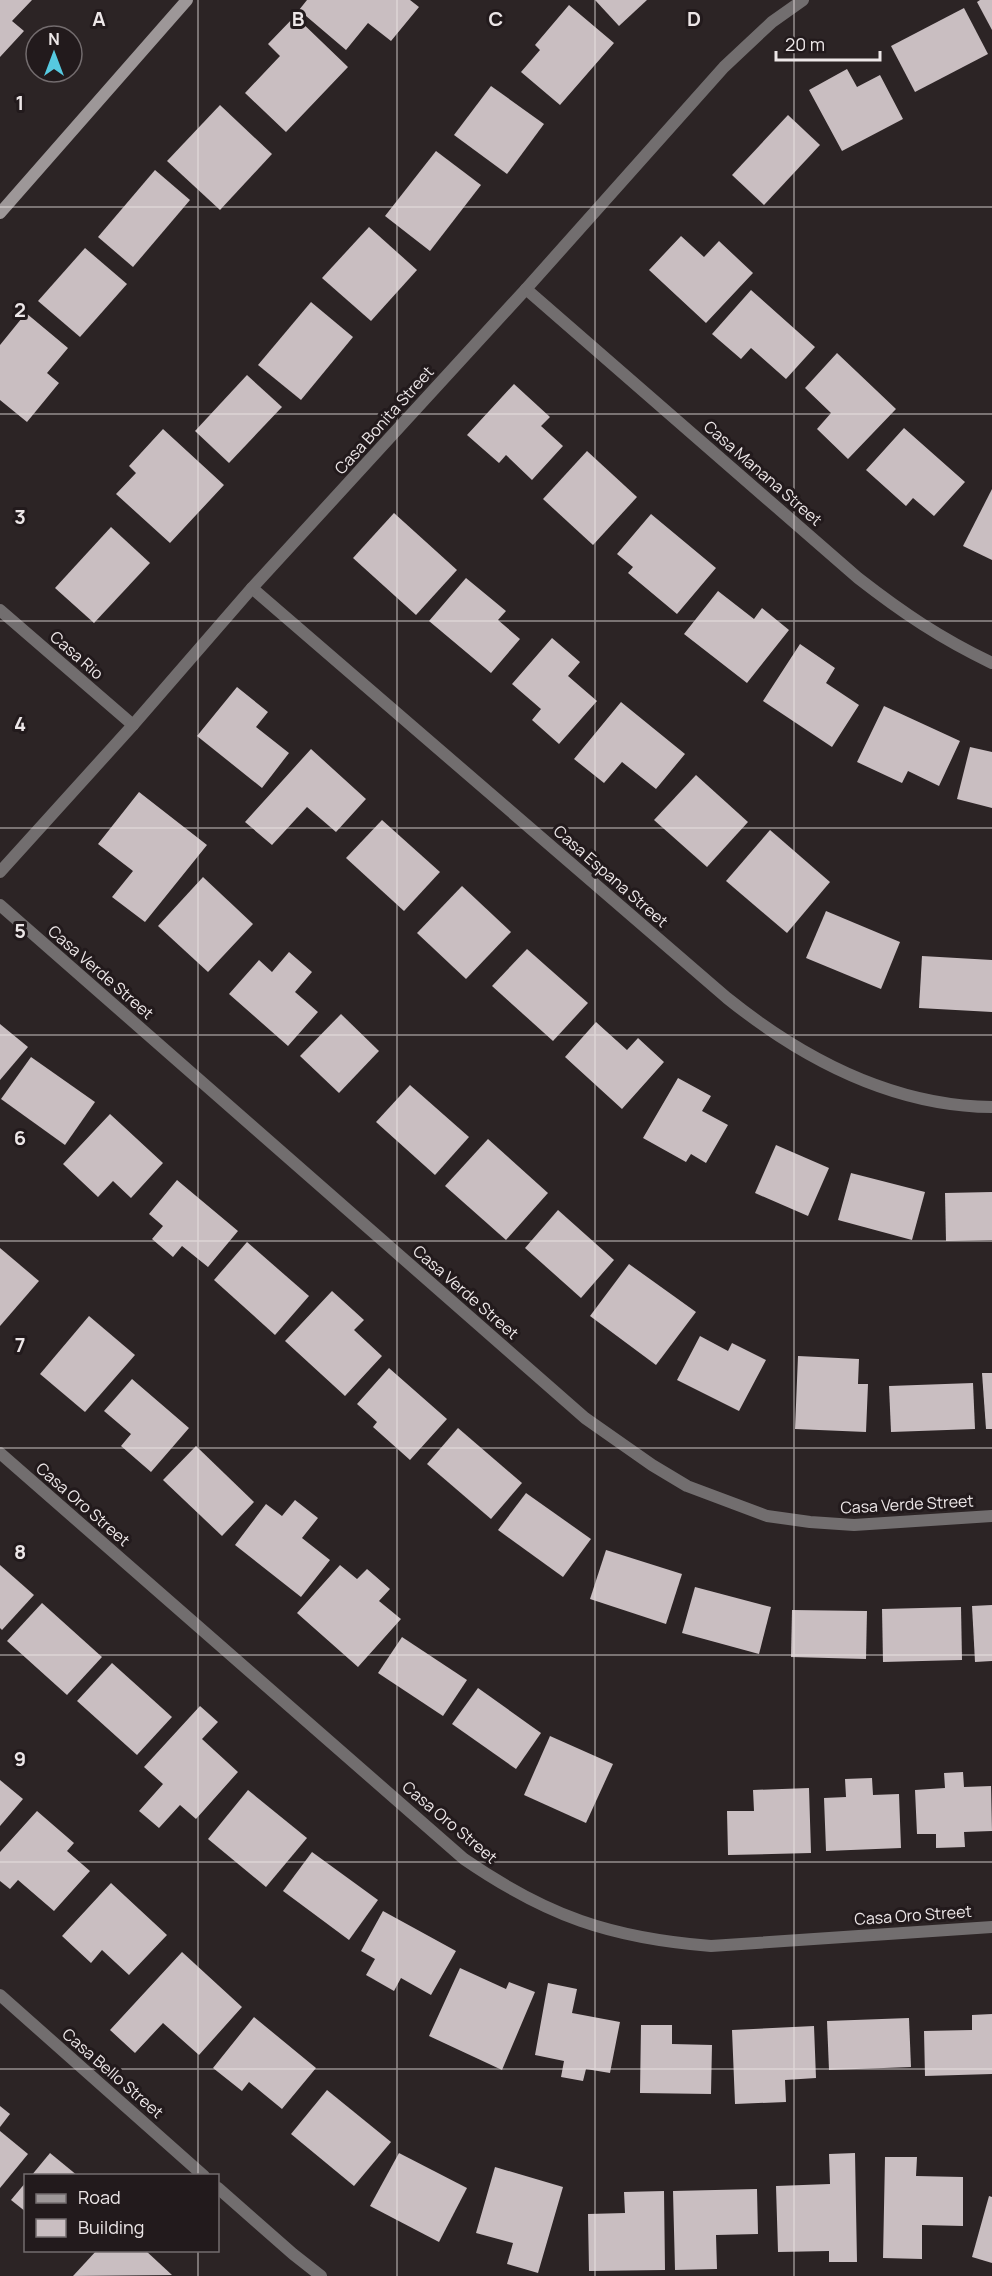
<svg xmlns="http://www.w3.org/2000/svg" width="992" height="2276" font-family="Manrope,sans-serif">
<style>
.building{fill:#c9bec1}
.lines{fill:none;stroke-linecap:round;stroke-linejoin:round}
.street{stroke:#726e6f;stroke-width:12}
.secondary{stroke:#9d9798;stroke-width:12}
.grid{fill:none;stroke:#ede7e8;stroke-width:1.5;stroke-opacity:0.55}
.labels{text-anchor:middle;dominant-baseline:central;stroke-width:6;stroke-linejoin:round;paint-order:stroke}
.street-label{font-size:16px;fill:#ede7e8;stroke:#221a1c}
.grid-label{font-size:20px;text-anchor:middle;font-weight:bold;fill:#ede7e8;stroke:#221a1c;stroke-width:6;stroke-linejoin:round;paint-order:stroke}
</style>
<rect width="100%" height="100%" fill="#2c2425"/>
<g class="building">
<path d="M0,0h32l-20,21 12,10 -24,26z"/>
<path d="M307,0h103l9,7 -28,34 -23,-18 -22,27 -47,-40z"/>
<path d="M595,0h52l-28,26z"/>
<path d="M980,0h12v30l-15,-28z"/>
<path d="M569,5l45,38 -54,62 -39,-33 19,-22 -5,-5z"/>
<path d="M964,8l24,46 -73,38 -24,-46z"/>
<path d="M295,16l53,51 -62,65 -41,-39 35,-37 -12,-12z"/>
<path d="M847,69l10,18 23,-12 23,44 -61,32 -33,-61z"/>
<path d="M491,86l53,38 -37,50 -53,-39z"/>
<path d="M220,105l52,49 -52,56 -53,-49z"/>
<path d="M788,115l32,30 -56,60 -32,-30z"/>
<path d="M436,151l45,34 -51,66 -45,-35z"/>
<path d="M155,170l35,30 -57,67 -35,-30z"/>
<path d="M369,227l48,43 -46,51 -49,-43z"/>
<path d="M681,236l23,21 15,-16 34,32 -47,50 -57,-53z"/>
<path d="M85,248l42,36 -47,53 -42,-36z"/>
<path d="M751,290l64,57 -29,32 -35,-31 -10,11 -29,-25z"/>
<path d="M311,302l42,35 -52,63 -43,-35z"/>
<path d="M26,313l42,35 -21,25 12,10 -32,39 -27,-22v-55z"/>
<path d="M837,353l59,56 -48,50 -31,-30 14,-16 -26,-25z"/>
<path d="M247,375l35,32 -53,56 -34,-32z"/>
<path d="M514,384l36,33 -9,9 22,20 -31,34 -26,-25 -7,8 -32,-28z"/>
<path d="M904,428l61,54 -31,34 -21,-18 -7,8 -40,-36z"/>
<path d="M163,429l61,56 -54,58 -54,-49 20,-21 -7,-7z"/>
<path d="M587,451l50,46 -44,48 -50,-46z"/>
<path d="M992,489v71l-29,-14z"/>
<path d="M394,513l63,57 -41,45 -63,-57z"/>
<path d="M651,514l65,54 -39,46 -49,-41 5,-6 -16,-13z"/>
<path d="M111,527l39,36 -56,60 -39,-35z"/>
<path d="M466,578l40,33 -8,9 22,19 -29,34 -62,-52z"/>
<path d="M718,591l36,28 8,-11 27,22 -42,53 -63,-49z"/>
<path d="M552,638l28,24 -12,14 29,25 -38,43 -27,-24 9,-11 -29,-25z"/>
<path d="M800,644l35,24 -9,15 33,22 -27,42 -69,-46z"/>
<path d="M237,687l31,25 -12,15 33,26 -27,35 -65,-52z"/>
<path d="M621,702l64,52 -29,35 -34,-27 -18,21 -30,-24z"/>
<path d="M884,706l76,35 -21,45 -31,-15 -6,12 -45,-21z"/>
<path d="M970,747l22,5v56l-35,-9z"/>
<path d="M311,749l55,50 -30,33 -29,-25 -35,38 -27,-23z"/>
<path d="M696,775l52,47 -41,45 -53,-47z"/>
<path d="M139,792l68,53 -62,77 -33,-25 21,-26 -35,-27z"/>
<path d="M382,820l58,52 -36,39 -58,-53z"/>
<path d="M770,830l60,52 -43,51 -61,-52z"/>
<path d="M203,877l50,47 -45,48 -50,-46z"/>
<path d="M462,886l49,46 -45,47 -49,-46z"/>
<path d="M826,911l74,31 -19,47 -75,-31z"/>
<path d="M527,949l61,54 -35,38 -61,-55z"/>
<path d="M289,952l23,20 -17,20 23,20 -30,34 -59,-52 30,-34 13,12z"/>
<path d="M922,956l70,4v52l-73,-4z"/>
<path d="M341,1014l38,37 -40,42 -39,-37z"/>
<path d="M596,1022l31,28 11,-12 26,24 -42,47 -57,-52z"/>
<path d="M0,1024l28,23 -28,33z"/>
<path d="M31,1057l64,45 -30,43 -64,-46z"/>
<path d="M678,1078l33,18 -9,15 26,14 -22,38 -15,-9 -5,8 -43,-24z"/>
<path d="M410,1085l59,52 -34,38 -59,-53z"/>
<path d="M110,1114l53,49 -32,35 -18,-17 -15,16 -35,-33z"/>
<path d="M488,1139l60,54 -42,47 -61,-54z"/>
<path d="M776,1145l53,23 -21,48 -53,-23z"/>
<path d="M851,1173l74,19 -13,48 -74,-20z"/>
<path d="M177,1180l61,51 -30,36 -26,-21 -9,11 -21,-18 11,-13 -14,-12z"/>
<path d="M992,1192v48l-46,1 -1,-48z"/>
<path d="M558,1210l56,50 -33,38 -56,-50z"/>
<path d="M247,1242l62,54 -34,39 -61,-55z"/>
<path d="M0,1248l39,33 -39,45z"/>
<path d="M629,1264l67,48 -40,53 -66,-49z"/>
<path d="M332,1291l32,29 -10,10 28,26 -37,40 -60,-55z"/>
<path d="M89,1316l46,39 -50,57 -45,-38z"/>
<path d="M700,1336l28,15 4,-8 34,17 -27,51 -62,-31z"/>
<path d="M798,1356l61,3 -1,25h10l-2,48 -71,-3z"/>
<path d="M389,1368l58,51 -37,41 -37,-33 4,-5 -20,-18z"/>
<path d="M982,1373h10v56h-6z"/>
<path d="M132,1379l57,49 -38,44 -30,-26 10,-12 -27,-23z"/>
<path d="M973,1383l2,46 -84,3 -2,-46z"/>
<path d="M458,1428l64,55 -31,36 -64,-55z"/>
<path d="M196,1446l58,56 -32,34 -59,-56z"/>
<path d="M526,1493l65,46 -28,38 -65,-47z"/>
<path d="M295,1500l23,18 -16,20 28,22 -29,37 -66,-52 31,-41 16,12z"/>
<path d="M606,1550l76,24 -16,50 -76,-25z"/>
<path d="M0,1565l34,30 -32,35 -2,-2z"/>
<path d="M340,1565l17,14 10,-10 23,20 -11,12 22,18 -43,48 -61,-54z"/>
<path d="M695,1587l76,20 -12,47 -77,-21z"/>
<path d="M42,1603l60,54 -35,38 -60,-54z"/>
<path d="M992,1605v56l-17,1 -3,-56z"/>
<path d="M961,1607l1,53 -79,2 -1,-53z"/>
<path d="M792,1610l75,1 -1,48 -75,-2z"/>
<path d="M402,1637l65,43 -24,36 -65,-43z"/>
<path d="M112,1663l60,54 -35,38 -60,-54z"/>
<path d="M478,1688l63,45 -25,36 -64,-45z"/>
<path d="M200,1706l18,16 -16,17 36,33 -42,47 -16,-14 -21,23 -20,-17 24,-27 -19,-17z"/>
<path d="M550,1736l63,28 -27,59 -62,-28z"/>
<path d="M963,1772l1,15 27,-1 1,45 -28,1 1,15 -29,1v-14h-19l-2,-44 30,-2 -1,-15z"/>
<path d="M872,1778l1,17 26,-1 2,54 -75,3 -2,-53 22,-1 -1,-18z"/>
<path d="M0,1780l23,19 -23,27z"/>
<path d="M809,1788l2,65 -83,2 -1,-44h27l-1,-21z"/>
<path d="M248,1790l59,48 -41,49 -58,-48z"/>
<path d="M37,1811l37,32 -7,8 23,20 -36,40 -36,-31 -8,9 -10,-8v-29z"/>
<path d="M312,1852l66,48 -29,40 -66,-49z"/>
<path d="M111,1883l56,52 -38,40 -27,-25 -11,13 -29,-27z"/>
<path d="M383,1911l73,40 -25,44 -30,-17 -7,13 -28,-16 9,-16 -14,-8z"/>
<path d="M182,1952l60,55 -43,48 -36,-32 -28,30 -25,-23z"/>
<path d="M460,1968l46,21 3,-7 26,10 -33,78 -73,-34z"/>
<path d="M548,1983l29,6 -5,24 48,9 -10,51 -24,-4 -3,12 -22,-4 3,-16 -29,-6z"/>
<path d="M992,2014v60l-67,2 -1,-45 48,-1v-15z"/>
<path d="M254,2017l62,51 -34,41 -33,-27 -7,9 -29,-23z"/>
<path d="M909,2018l2,49 -82,3 -2,-49z"/>
<path d="M641,2025h31v19l40,1 -1,49 -71,-1z"/>
<path d="M814,2026l2,52 -31,2 1,22 -51,2 -3,-74z"/>
<path d="M327,2090l64,52 -37,44 -63,-52z"/>
<path d="M0,2106l10,8 -10,13z"/>
<path d="M0,2131l28,23 -28,34z"/>
<path d="M50,2153l28,23h-47z"/>
<path d="M399,2153l68,35 -28,54 -69,-36z"/>
<path d="M855,2153l2,109h-28v-11l-51,1 -2,-66 54,-2 -1,-30z"/>
<path d="M885,2157h32l-1,19 47,1v49l-41,-1v34l-39,-1z"/>
<path d="M495,2167l68,20 -25,86 -31,-9 6,-21 -37,-10z"/>
<path d="M26,2182v30l-15,-12z"/>
<path d="M757,2189l1,45 -42,1 1,34 -42,1 -2,-79z"/>
<path d="M664,2191l1,79 -76,1 -1,-57 37,-1 -1,-21z"/>
<path d="M989,2196l3,1v66l-20,-6z"/>
<path d="M97,2250h48l27,25 -99,1z"/>
</g>
<g class="lines">
<g class="street">
<path d="M526,289l332,289c45,35 82,60 134,85"/>
<path d="M252,588l475,410c76,61 166,108 265,109"/>
<path d="M0,610l133,115"/>
<path d="M0,872l133,-147 119,-137 274,-299 198,-222 48,-45 31,-22"/>
<path d="M0,905l585,513 67,47 35,21 80,30 43,6 44,3 138,-9"/>
<path d="M0,1453l464,406c83,57 146,79 247,87l281,-19"/>
<path d="M0,1995l204,181"/>
<path d="M218,2188l75,66 28,22"/>
</g>
<path class="secondary" d="M0,213l187,-213"/>
</g>
<path class="grid" d="M198,0v2176M397,0v2276M595,0v2276M794,0v2276M0,207h992M0,414h992M0,621h992M0,828h992M0,1035h992M0,1241h992M0,1448h992M0,1655h992M0,1862h992M0,2069h992M198,2250v26"/>
<g class="labels">
<g class="street-label">
<text transform="translate(384 420) rotate(-48)">Casa Bonita Street</text>
<text transform="translate(763 473) rotate(41)">Casa Manana Street</text>
<text transform="translate(77 655) rotate(41)">Casa Rio</text>
<text transform="translate(611 876) rotate(41)">Casa Espana Street</text>
<text transform="translate(101 972) rotate(41)">Casa Verde Street</text>
<text transform="translate(466 1292) rotate(41)">Casa Verde Street</text>
<text transform="translate(83 1504) rotate(41)">Casa Oro Street</text>
<text transform="translate(907 1504) rotate(-3)">Casa Verde Street</text>
<text transform="translate(450 1822) rotate(40)">Casa Oro Street</text>
<text transform="translate(913 1915) rotate(-4)">Casa Oro Street</text>
<text transform="translate(113 2073) rotate(41)">Casa Bello Street</text>
</g>
</g>
<g class="grid-label">
<text x="99" y="26">A</text>
<text x="298" y="26">B</text>
<text x="496" y="26">C</text>
<text x="694" y="26">D</text>
<text x="20" y="110">1</text>
<text x="20" y="317">2</text>
<text x="20" y="524">3</text>
<text x="20" y="731">4</text>
<text x="20" y="938">5</text>
<text x="20" y="1145">6</text>
<text x="20" y="1352">7</text>
<text x="20" y="1559">8</text>
<text x="20" y="1766">9</text>
</g>
<rect x="24" y="2174" width="195" height="78" fill="#221a1c" stroke="#736c6e" stroke-width="1.5"/>
<rect x="36" y="2194" width="30" height="9" fill="#9d9798" stroke="#736c6e" stroke-width="1.5"/>
<text x="78" y="2204" font-size="18" fill="#ede7e8">Road</text>
<rect x="36" y="2219" width="30" height="18" fill="#c9bec1" stroke="#736c6e" stroke-width="1.5"/>
<text x="78" y="2234" font-size="18" fill="#ede7e8">Building</text>
<g transform="translate(54 54)"><circle r="28" fill="#221a1c" stroke="#736c6e" stroke-width="1.5"/>
<path d="M0-4.5L10 22L0 15L-10 22Z" fill="#56c9e0"/>
<text y="-9" font-size="16" font-weight="bold" text-anchor="middle" fill="#ede7e8">N</text>
</g>
<path d="M776 51v9h104v-9" fill="none" stroke="#ede7e8" stroke-width="3"/>
<text x="785" y="51" font-size="18" fill="#ede7e8" stroke="#221a1c" stroke-width="4.5" paint-order="stroke">20 m</text>
</svg>
